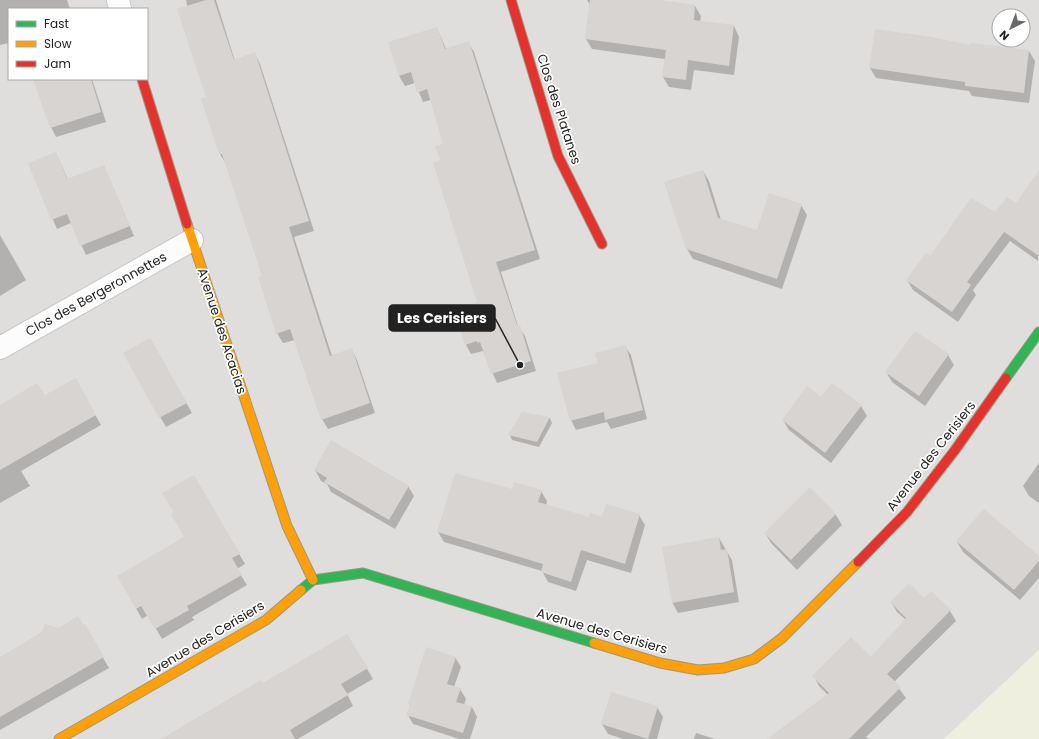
<svg xmlns="http://www.w3.org/2000/svg" width="1039" height="739" font-family="Poppins,sans-serif">
<style>
.residential{fill:#dfdedc;fill-rule:evenodd}
.farmland{fill:#efefdf}
.shadow{fill:#0003}
.building{fill:#d7d4d2}
.lines{fill:none;stroke-linecap:round;stroke-linejoin:round}
.street-casing{stroke:#c9c8c7;stroke-width:24}
.fast-casing{stroke:#999a82;stroke-width:11}
.slow-casing{stroke:#999a82;stroke-width:11}
.jam-casing{stroke:#999a82;stroke-width:11}
.street{stroke:#fdfcfc;stroke-width:22}
.fast{stroke:#30b455;stroke-width:9}
.slow{stroke:#ff9f0a;stroke-width:9}
.jam{stroke:#e5322d;stroke-width:9}
.labels{text-anchor:middle;dominant-baseline:central;stroke-width:3.5;stroke-linejoin:round;paint-order:stroke}
.street-label{font-size:13px;fill:#222;stroke:#fff}
.leader{fill:none;stroke:#222;stroke-width:1.5}
.callout-dot{fill:#222;stroke:#fff;stroke-width:1.5}
.callout{fill:#222;stroke:#222;stroke-width:1.5}
.callout-label{font-size:14px;text-anchor:middle;font-weight:bold;fill:#fff}
</style>
<rect width="100%" height="100%" fill="#f0eeeb"/>
<path class="residential" d="M0,0h1039v650l-95,89h-944zM9,9h138v70h-138zM999,16h24v24h-24z"/>
<path class="farmland" d="M1039,650v89h-95z"/>
<g class="shadow">
<path d="M0,0h67l3,9h-61v34l-9,2z"/>
<path d="M186,0h30l19,61 20,-7 5,10 54,167 -20,6 38,119 20,-6 5,10 18,53 -47,16 -6,-10 -27,-79 -12,3 -6,-10 -14,-56 -37,-113 -6,-10z"/>
<path d="M587,0h70l38,6 6,10 -1,6 34,4 5,11 -5,38 -40,-5 -3,20 -22,-3 -6,-10 2,-18 -73,-10 -6,-10 4,-34z"/>
<path d="M437,28l9,21 22,-7 6,10 66,207 -39,13 17,54 7,10 11,35 -39,12 -14,-32 -12,3 -5,-9 12,-42 -33,-159 -14,-44 -8,2 -8,-19 -10,3 -6,-10z"/>
<path d="M971,46l58,5 6,10 -6,42 -57,-7 -3,-5 -93,-13 -6,-10z"/>
<path d="M34,79h58l14,43 -50,15 -5,-10z"/>
<path d="M56,153l12,27 36,-14 30,70 -48,19 -15,-32 -14,6 -28,-65z"/>
<path d="M703,171l6,10 12,39 36,11 44,-26 6,10 -25,74 -89,-30 -6,-10z"/>
<path d="M1039,184l-1,77 -28,-20 -37,49 3,5 -18,27 -45,-32 -6,-10 24,-23 65,-43 20,-10z"/>
<path d="M0,235l26,45 -26,16z"/>
<path d="M150,339l42,74 -26,14 -42,-73z"/>
<path d="M625,346l6,9 16,64 -36,10 -4,-7 -31,8 -5,-10 28,-56z"/>
<path d="M948,355l6,10 -29,41 -33,-24 -6,-10z"/>
<path d="M75,379l26,46 -80,46 9,15 -30,17v-97l44,-9z"/>
<path d="M821,399l40,7 6,10 -36,47 -42,-33 -6,-10z"/>
<path d="M522,413l28,5 2,5 -13,24 -27,-7 -2,-5z"/>
<path d="M1039,463v40l-10,-7 -6,-10z"/>
<path d="M315,470l93,16 6,10 -19,33 -64,-37 -4,-8 -6,-3z"/>
<path d="M194,476l51,88 -8,5 10,16 -55,32 2,3 -32,19 -14,-24 -6,4 -24,-43 68,-39 -11,-25z"/>
<path d="M810,489l26,26 6,10 -45,45 -26,-27 -6,-10z"/>
<path d="M512,491h29l6,10 -1,5 43,12 50,-3 6,10 -14,48 -44,-13 -11,31 -28,-9 -6,-11 -98,-29 -6,-10z"/>
<path d="M719,538l13,22 7,42 -61,11 -6,-11z"/>
<path d="M957,542l82,15v21l-19,22 -57,-48z"/>
<path d="M925,600l25,11 6,10 -62,61 12,16 -40,39 3,2h-100l59,-44 -9,-9 -5,-10 57,-18 35,-38 -9,-8 -6,-10z"/>
<path d="M84,625l25,43 -109,62v-72l59,-29z"/>
<path d="M347,635l26,44 -26,15 6,12 -55,33h-135l100,-55z"/>
<path d="M455,657l6,10 -7,20 6,2 6,10 -2,6 8,2 5,10 -7,22h-11l-46,-15 -5,-9 2,-9 -1,-2z"/>
<path d="M657,707l6,10 -6,22h-34l-15,-5 -6,-10z"/>
<path d="M696,733l19,6h-21z"/>
</g>
<g class="building">
<path d="M206,0h8l20,60 21,-8 54,169 -20,6 41,129 22,-8 18,55 -49,17 -31,-91 -14,5 -18,-57 4,-1 -40,-122h-3l-7,-21 -11,-34 5,-2 -29,-88z"/>
<path d="M590,0h70l35,5 -1,15 40,5 -5,41 -41,-6 -2,20 -24,-3 4,-27 -81,-11z"/>
<path d="M437,27l8,22 24,-8 66,209 -39,12 21,63h3l11,36 -40,13 -11,-32 -3,1v-2l-12,4 -11,-33 23,-10 -44,-139 7,-3 -5,-14 8,-2 -16,-55 -10,4 -6,-21 -12,4 -11,-34z"/>
<path d="M875,29l57,8 38,8v-2l59,7 -5,43 -59,-7v-4l-96,-14z"/>
<path d="M33,79h58l10,33 -51,16z"/>
<path d="M56,152l11,27 37,-14 26,61 -50,20 -13,-32 -16,6 -23,-57z"/>
<path d="M703,170l15,48 39,12 12,-37 33,11 -25,75 -91,-30 -22,-67z"/>
<path d="M1039,170v86l-35,-24 -37,50 4,3 -19,27 -46,-32 20,-27 4,3 41,-58 24,14 12,-15 9,6z"/>
<path d="M915,331l34,23 -30,42 -34,-24z"/>
<path d="M150,338l37,65 -28,15 -36,-65z"/>
<path d="M626,345l17,65 -38,10 -1,-8 -34,9 -13,-48 41,-10 -3,-10z"/>
<path d="M76,378l20,37 -96,55v-65l37,-22 8,12z"/>
<path d="M832,383l30,22 -37,48 -43,-33 25,-34 14,11z"/>
<path d="M522,412l28,5 -13,25 -29,-7z"/>
<path d="M331,440l78,46 -20,34 -65,-38 3,-4 -13,-8z"/>
<path d="M455,473l57,16 2,-7 28,8 -4,12 51,15 1,-4 12,4 4,-13 34,10 -15,50 -44,-14 -10,32 -30,-10 2,-8 -106,-32z"/>
<path d="M194,475l46,79 -8,4 10,17 -55,31 2,4 -34,19 -14,-23 -5,3 -19,-33 67,-39 -13,-23 3,-2 -12,-19z"/>
<path d="M810,487l26,27 -45,46 -27,-27z"/>
<path d="M984,509l55,47v5l-25,29 -58,-49z"/>
<path d="M719,537l2,13 6,-1 7,43 -62,11 -10,-56z"/>
<path d="M909,583l15,15 7,-7 20,19 -64,64 14,13 -52,52h-82l62,-46 -17,-17 39,-39 20,20 35,-39 -16,-16z"/>
<path d="M78,616l5,9 2,-1 19,33 -104,60v-60l42,-25 3,-8 14,4z"/>
<path d="M347,634l21,34 -27,16 7,11 -58,35 5,9h-134l100,-59 2,3z"/>
<path d="M426,647l30,10 -9,27 14,4 -5,14 16,4 -9,27 -57,-18 4,-10 -2,-1z"/>
<path d="M611,692l47,14 -10,33 -47,-15z"/>
</g>
<g class="lines">
<g class="street-casing">
<g id="street">
<path d="M118,0l2,9"/>
<path d="M0,348l192,-108"/>
</g>
</g>
<g class="fast-casing">
<g id="fast">
<path d="M1006,378l33,-46"/>
<path d="M301,590l12,-10 50,-7 231,70"/>
</g>
</g>
<g class="slow-casing">
<g id="slow">
<path d="M187,224l100,302 26,54"/>
<path d="M594,643l66,20 38,7 26,-2 30,-9 28,-21 76,-76"/>
<path d="M59,739l207,-119 35,-30"/>
</g>
</g>
<g class="jam-casing">
<g id="jam">
<path d="M511,0l47,156 44,88"/>
<path d="M142,79l45,145"/>
<path d="M858,562l49,-50 48,-62 51,-72"/>
</g>
</g>
<use href="#street" class="street"/>
<use href="#fast" class="fast"/>
<use href="#slow" class="slow"/>
<use href="#jam" class="jam"/>
</g>
<g class="labels">
<g class="street-label">
<text transform="translate(559 109) rotate(72)">Clos des Platanes</text>
<text transform="translate(96 294) rotate(-29)">Clos des Bergeronnettes</text>
<text transform="translate(222 331) rotate(72)">Avenue des Acacias</text>
<text transform="translate(931 456) rotate(-52)">Avenue des Cerisiers</text>
<text transform="translate(602 631) rotate(16)">Avenue des Cerisiers</text>
<text transform="translate(205 639) rotate(-31)">Avenue des Cerisiers</text>
</g>
</g>
<path class="leader" d="M520 365L495 318"/>
<circle class="callout-dot" cx="520" cy="365" r="4"/>
<rect class="callout" x="389" y="305" width="106" height="26" rx="4"/>
<g class="callout-label">
<text x="442" y="323">Les Cerisiers</text>
</g>
<rect x="8" y="8" width="140" height="72" fill="#ffffff" stroke="#a7a7a7"/>
<rect x="16" y="21" width="20" height="6" fill="#30b455" stroke="#a7a7a7"/>
<text x="44" y="28" font-size="12" fill="#222222">Fast</text>
<rect x="16" y="41" width="20" height="6" fill="#ff9f0a" stroke="#a7a7a7"/>
<text x="44" y="48" font-size="12" fill="#222222">Slow</text>
<rect x="16" y="61" width="20" height="6" fill="#e5322d" stroke="#a7a7a7"/>
<text x="44" y="68" font-size="12" fill="#222222">Jam</text>
<g transform="translate(1011 28) rotate(222)"><circle r="19" fill="#ffffff" stroke="#a7a7a7"/>
<path d="M0-3L7 15L0 10L-7 15Z" fill="#6a6968"/>
<text y="-6" font-size="11" font-weight="bold" text-anchor="middle" fill="#222222">N</text>
</g>
</svg>
